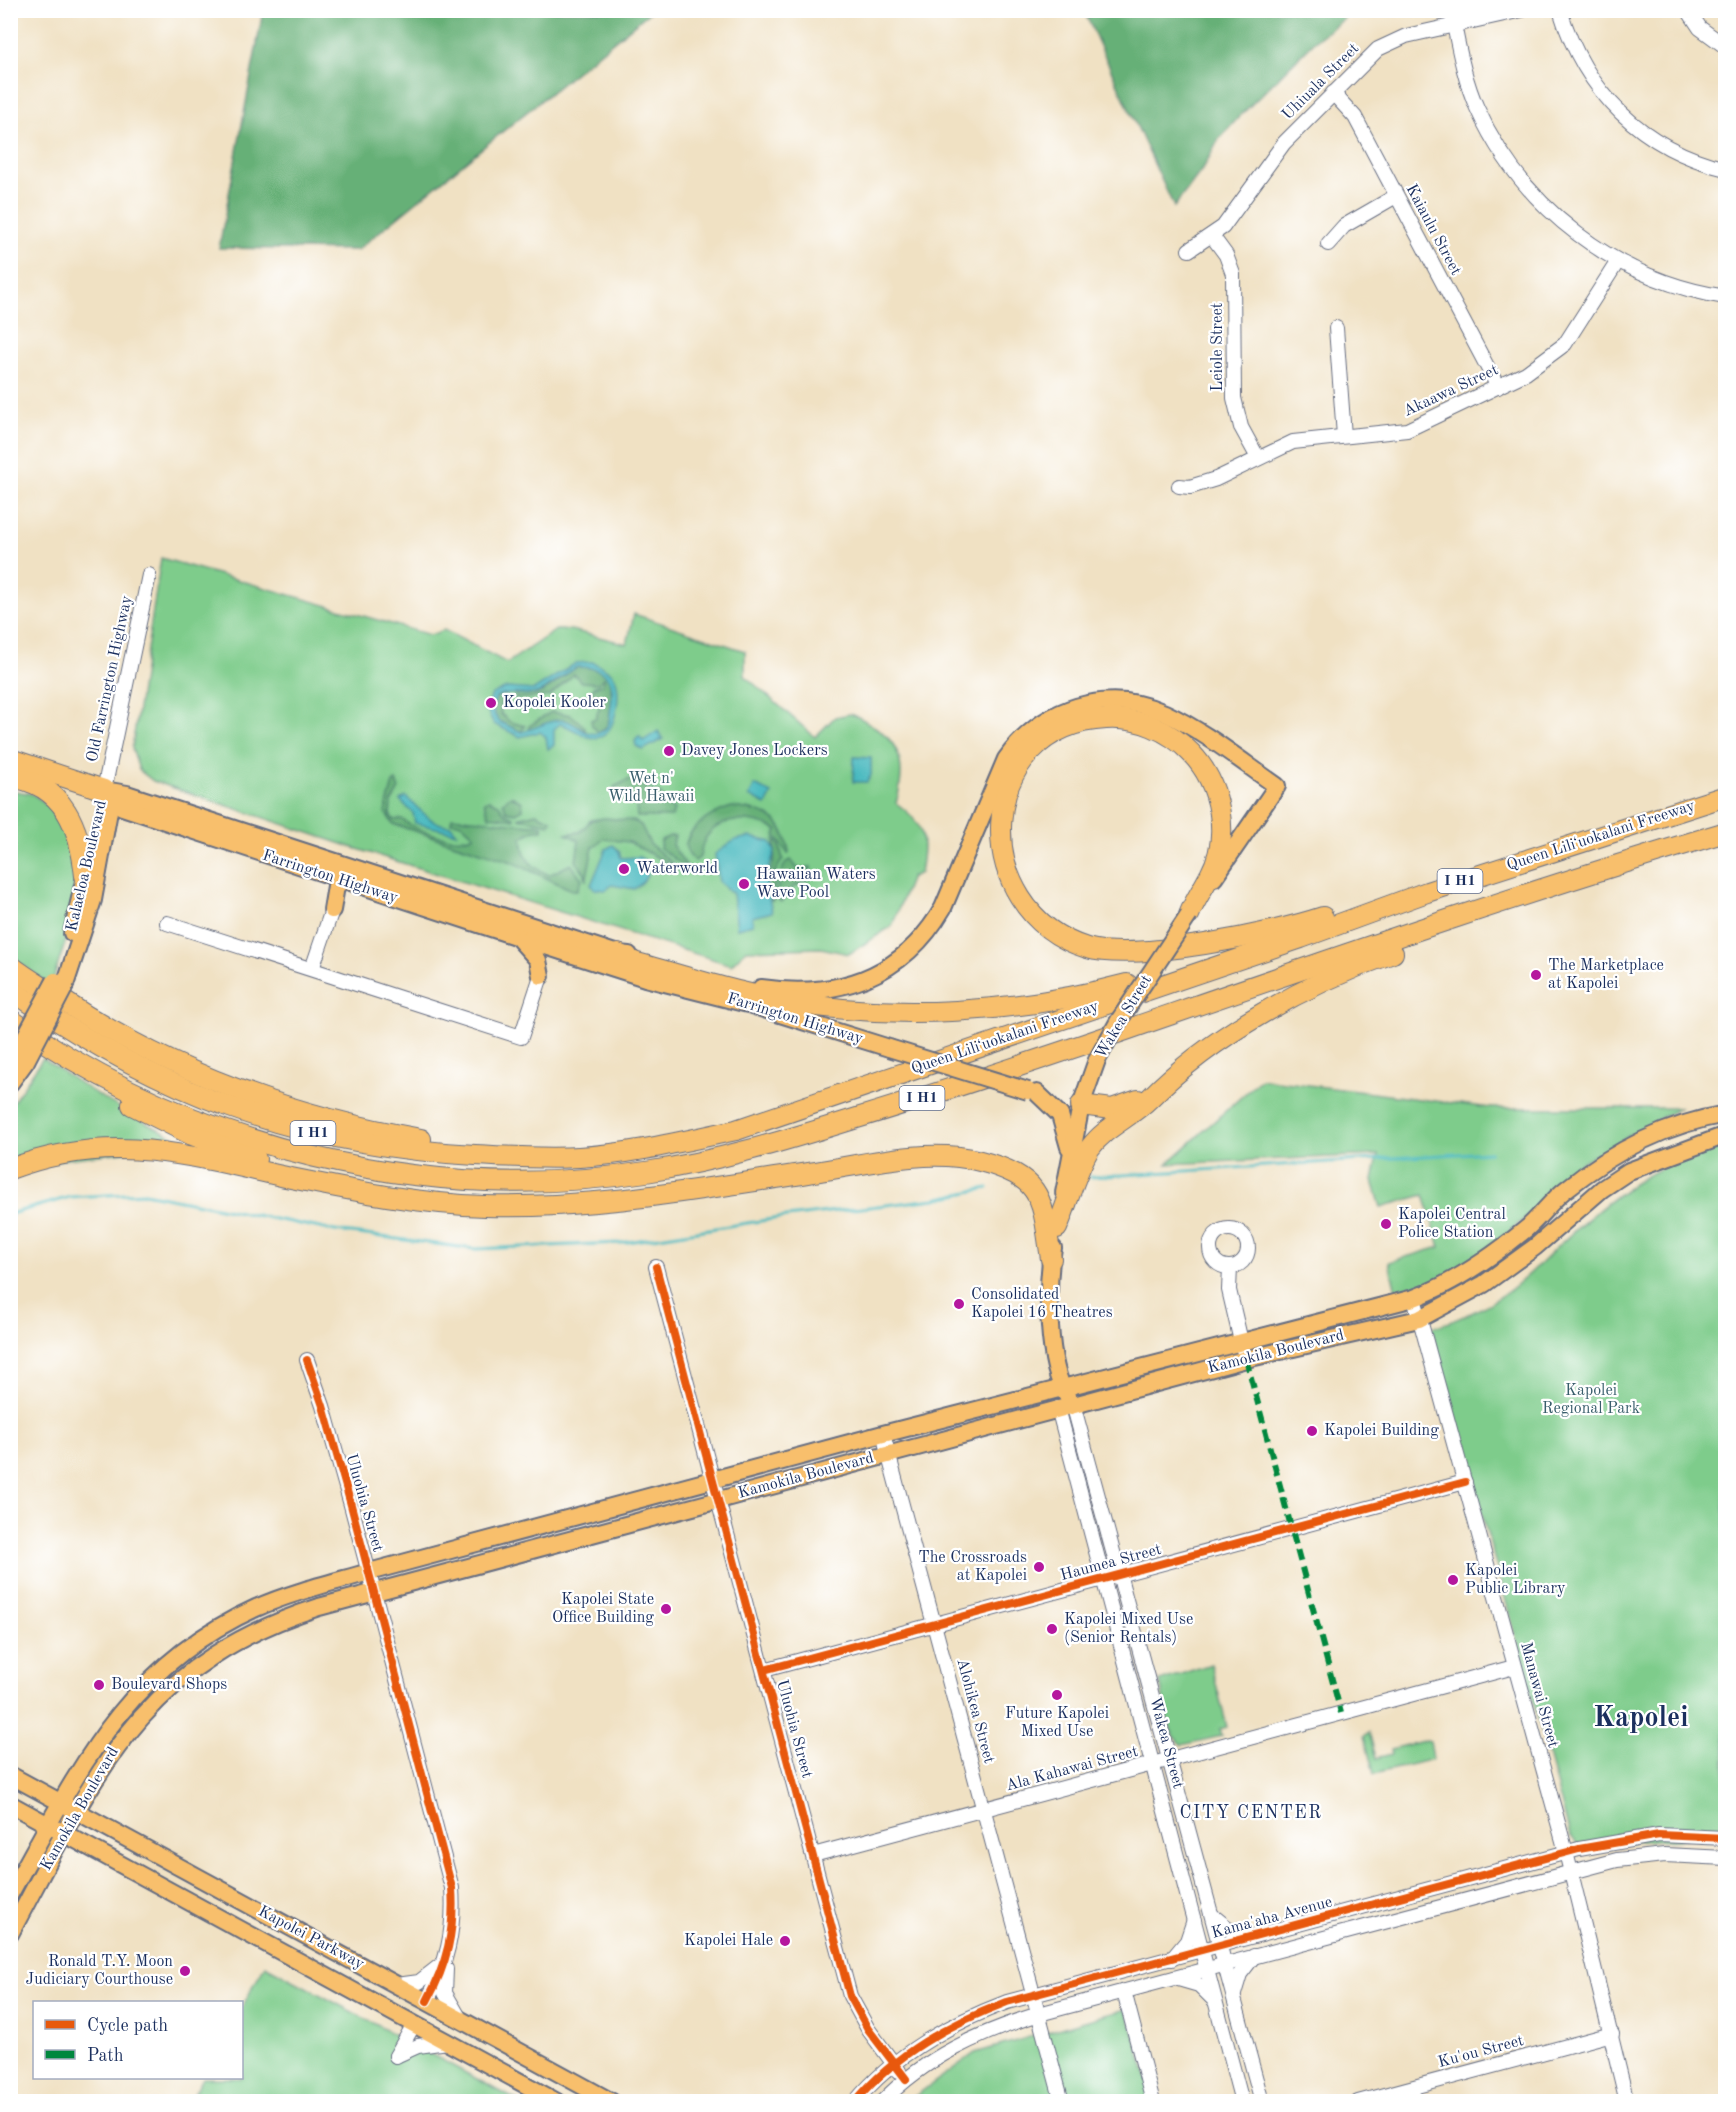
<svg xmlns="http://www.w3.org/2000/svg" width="1736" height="2112" font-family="'Old Standard TT',serif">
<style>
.green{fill:#7ecc8b;stroke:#4c7e74;stroke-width:1.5}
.forest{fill:#66b077;stroke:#40706a;stroke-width:1.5}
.water{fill:#4ab9bf;stroke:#32748e;stroke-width:1.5;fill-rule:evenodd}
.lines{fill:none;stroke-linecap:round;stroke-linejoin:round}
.stream{stroke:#4ab9bf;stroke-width:3}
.minor-casing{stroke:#666d81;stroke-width:16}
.major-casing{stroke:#666d81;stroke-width:20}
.highway-casing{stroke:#666d81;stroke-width:22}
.minor{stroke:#fff;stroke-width:14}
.major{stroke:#f8bf6c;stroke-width:16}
.highway{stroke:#f8bf6c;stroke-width:20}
.major-bridge-casing{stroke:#666d81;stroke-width:20;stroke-linecap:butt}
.major-bridge{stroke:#f8bf6c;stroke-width:16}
.quiet{stroke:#00873e;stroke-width:6;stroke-dasharray:12 6;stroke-linecap:butt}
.cycleway-casing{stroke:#fff;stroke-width:11}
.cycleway{stroke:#e8590c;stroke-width:8}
.poi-dot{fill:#b5179e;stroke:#fff;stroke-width:2}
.labels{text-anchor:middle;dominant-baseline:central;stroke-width:4.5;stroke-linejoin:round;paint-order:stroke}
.shield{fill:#fff;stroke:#5f6d8e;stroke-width:1.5}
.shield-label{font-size:15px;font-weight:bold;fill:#1b2f5e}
.street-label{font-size:16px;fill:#1b2f5e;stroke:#fff}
.poi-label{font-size:16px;fill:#1b2f5e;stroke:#fff;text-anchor:start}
.park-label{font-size:16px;fill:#395e6c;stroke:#fff}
.neighbourhood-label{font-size:18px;letter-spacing:1.5px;fill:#1b2f5e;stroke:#fff}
.town-label{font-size:28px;font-weight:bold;fill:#1b2f5e;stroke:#fff}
</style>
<rect width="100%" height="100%" fill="#fff"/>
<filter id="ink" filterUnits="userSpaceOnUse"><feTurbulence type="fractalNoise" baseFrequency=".0167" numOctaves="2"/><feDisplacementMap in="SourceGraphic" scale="12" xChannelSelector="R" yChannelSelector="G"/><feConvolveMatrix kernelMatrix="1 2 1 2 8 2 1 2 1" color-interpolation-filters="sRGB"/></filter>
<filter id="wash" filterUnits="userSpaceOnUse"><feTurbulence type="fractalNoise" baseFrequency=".008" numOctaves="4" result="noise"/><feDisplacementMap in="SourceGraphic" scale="24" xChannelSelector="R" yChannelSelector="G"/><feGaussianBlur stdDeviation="1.35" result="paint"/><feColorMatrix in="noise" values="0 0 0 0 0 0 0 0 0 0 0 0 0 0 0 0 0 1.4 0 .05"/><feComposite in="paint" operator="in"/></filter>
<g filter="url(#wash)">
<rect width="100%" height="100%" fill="#f0e1c3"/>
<g class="green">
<path d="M161,558l269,77 14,-5 63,33 49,-33h15l56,14 7,-30 111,37v25l70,61 20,-20 15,-3c9,2 17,8 25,13 29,19 30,45 21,76 30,21 30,37 24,70l-9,4 -19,49 -43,28 -28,-6 -75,2 -15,15 -377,-117 -201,-67 -14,-11 -7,-22z"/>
<path d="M10,790l22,4 24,16 23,45 -10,76 -18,55 -40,-29z"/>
<path d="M43,1058c55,40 111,72 174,98l-61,-8 -145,18v-61z"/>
<path d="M1261,1079l230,29h188l-106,59 -33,38 -45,39 -35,25 -29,15 -34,11 -8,-33 51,-15 -16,-52 -43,12 -8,-26 5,-26 -211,9z"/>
<path d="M1724,1147l1,689 -147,9 -8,-10 -139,-507c27,-8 52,-19 75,-35 19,-13 35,-30 51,-46 49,-46 98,-88 167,-100z"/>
<path d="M1211,1664l16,63 -7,2 2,7 -40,9c-16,-11 -18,-46 -22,-64z"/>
<path d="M1369,1732l7,26 16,-4 -1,-5 36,-9 3,1 3,18 -59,15 -10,-38z"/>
<path d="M265,1965l253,136 -328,1 13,-24h39v-71z"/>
<path d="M1126,2009l29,93h-248l68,-49z"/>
</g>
<g class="forest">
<path d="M1342,10l2,9 -28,21 -76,76 -21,23 -15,28 -30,40 -90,-196z"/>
<path d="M263,11v-1l388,1 -294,239 -138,-2z"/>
<path d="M577,667c32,-1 37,13 34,42 -2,11 -1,17 -12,24l-7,-7 -1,-6 5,-2 5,-16 -9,-9 1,-6 10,-3 1,-6 -6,5 -17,-1 -7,-8 -24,22 -34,3 -1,-4 2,-3c6,0 13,3 19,2 16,-4 27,-20 41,-27z"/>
<path d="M508,692l-8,13 1,9 9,8 15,4 -4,6 -23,-11 -6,-12 4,-12z"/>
<path d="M551,712l20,3 14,12v5c-24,-16 -29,-11 -55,-2l-1,-4z"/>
<path d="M630,779l31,15 7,12 6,3 -2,8h-35l-1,-13 -8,-9h-12l-2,-8z"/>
<path d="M396,781l3,8 -8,14 -1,12 4,5 8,-1c12,11 56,26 72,16l-13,-12 -10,-1 1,-5 90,9 1,4h-9l-12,8c1,22 9,28 27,37l22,-11 11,15 -5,11h-5l-60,-28 -119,-38 -8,-12 8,-29z"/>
<path d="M511,796l11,6 1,7 -7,4 -10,-2 -3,-9z"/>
<path d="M489,800l10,4 5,9 10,4v2l-25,-3 -5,-14z"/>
<path d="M732,807c35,5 51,8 57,45l-1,2 -13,-19 2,-5c-30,-16 -73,-14 -77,27l-5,4c-28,-22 17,-49 37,-54z"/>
<path d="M536,813l15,7 -1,4 -32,-6z"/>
<path d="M605,818l29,3 7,4 9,19 32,27 -53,-29 -25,-3 -11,8 -7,34 -1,-8 -9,-11 3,-22 -13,-6 14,-2 11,-12z"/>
<path d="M670,836h5l-3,9 18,26 -30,-23 1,-8z"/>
<path d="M775,839l4,5 4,15 -8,13 -2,29 -4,-2 -3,-21c10,-13 8,-24 9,-39z"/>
<path d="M791,860l7,9 13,-2 -1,12 -18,9 -10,14 -3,-1c-4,-15 -1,-25 7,-39z"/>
</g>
<g class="water">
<path d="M592,662c8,4 19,8 23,16 7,14 1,54 -15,59 -15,4 -26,-10 -40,-13l-6,5v16l-6,4 -2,-12 -6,-5 -20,5 -26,-13 -7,-14 5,-16 15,-6 27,2 42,-27zM577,667c28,-1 39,11 34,39 -2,11 1,23 -13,27 -15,4 -23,-14 -38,-13 -12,0 -27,10 -39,12l-23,-11 -6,-12 4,-12c16,-7 31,0 41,-4 16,-6 26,-19 40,-26z"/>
<path d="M658,731l5,8 -20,11 -7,-4 -1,-5 4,-5 4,5z"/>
<path d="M854,757l17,1v17l-4,7h-14z"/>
<path d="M755,785l17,9 -6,11 -17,-9z"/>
<path d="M406,797c15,13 24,27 45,29l6,7 -42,-10 -2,-10 -13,-13z"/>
<path d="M750,837l21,5 4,10 -10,26 7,34 -20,5 1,7 -16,4 -4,-34 -14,-12 -4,-28 20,-14z"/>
<path d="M613,845l6,6 2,7 18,-1 9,5c1,13 -3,20 -14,27l-22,-4 -6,5 -11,-1 -4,-4 15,-36z"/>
</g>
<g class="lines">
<g class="stream">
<path d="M1090,1177l400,-25"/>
<path d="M10,1214l60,-17 75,-4 190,38 140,18 146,-6 158,-25 156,-19 53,-11"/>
</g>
</g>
</g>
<g filter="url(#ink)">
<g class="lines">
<g class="minor-casing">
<g id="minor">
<path d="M1451,10c7,33 12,67 26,98 45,100 140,173 249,189"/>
<path d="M1560,10c25,82 82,139 166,159"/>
<path d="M1688,10l12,18 26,19"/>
<path d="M1333,93l22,24 143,270"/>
<path d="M1212,236l14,19 7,19 1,124 7,29 17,31"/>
<path d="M1328,244l16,-18 52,-30"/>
<path d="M1189,250l34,-23 61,-84 94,-94 28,-13 116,-26"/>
<path d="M1336,328l8,108"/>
<path d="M1179,486l11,1 26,-8 77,-37 114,-12 119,-57 39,-29 53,-83"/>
<path d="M104,790l45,-215"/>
<path d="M167,923l354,114 20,-61"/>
<path d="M312,969l20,-59"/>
<circle cx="1229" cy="1248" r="19"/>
<path d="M656,1267l194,729 18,33 31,42"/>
<path d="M1230,1267l-1,23 14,60"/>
<path d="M1414,1298l152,554 61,250"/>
<path d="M307,1360l16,46 28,99 101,383c3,43 -5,76 -25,113"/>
<path d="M1073,1404l189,698"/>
<path d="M1058,1408l184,694"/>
<path d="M883,1434l179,668"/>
<path d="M764,1670l701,-188"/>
<path d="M813,1855l701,-188"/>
<path d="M1213,1916l16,13 23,7"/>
<path d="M1172,1959l15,-18 7,-21"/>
<path d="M446,1969l-1,24 14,24"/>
<path d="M1175,1978l24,7 15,15"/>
<path d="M397,1985l22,-3 23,-18"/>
<path d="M1124,1991l29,111"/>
<path d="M1234,1994l6,-20 14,-18"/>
<path d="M396,2056l22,-10 29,-4"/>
<path d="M396,2056l18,-32"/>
<path d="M855,2102c40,-48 94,-78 152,-100l572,-153 80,-14 67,3"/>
<path d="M882,2102c43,-45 99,-70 157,-88l578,-154 48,-5 61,3"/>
<path d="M1358,2102l254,-68"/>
</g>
</g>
<g class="major-casing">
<g id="major">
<path d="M104,790l23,4 491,160 11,1"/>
<path d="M104,790l18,17 448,147 75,24 103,26 141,44"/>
<path d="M332,910l4,-24 14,-11"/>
<path d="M72,933l16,-69"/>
<path d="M520,940l18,20 3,16"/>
<path d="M64,988l29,-88 16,-89 -5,-19"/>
<path d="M761,988c77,11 142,-11 182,-80l63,-149c36,-51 100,-73 159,-46 39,18 76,48 112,73l-63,92"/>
<path d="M10,1083l16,-22"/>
<path d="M1037,1093l23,22 9,32"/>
<path d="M1064,1193l17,-88 16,-45"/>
<path d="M1053,1248c-7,37 -6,117 14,148"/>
<path d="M10,1775l602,327"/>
<path d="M10,1804l547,298"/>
<path d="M10,1894c66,-118 114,-227 246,-286 36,-16 75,-25 113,-36l514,-138 531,-136c41,-15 78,-41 112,-69 14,-12 25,-28 39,-39 47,-38 101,-66 161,-76"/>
<path d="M10,1934c84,-156 127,-269 309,-327l927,-248 173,-40 65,-35 51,-37 67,-58 27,-18 97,-36"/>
</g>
</g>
<g class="highway-casing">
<g id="highway">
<path d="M10,759l94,31"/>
<path d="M10,777c55,7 70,52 75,99"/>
<path d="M1189,915c6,-15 14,-26 21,-40 21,-38 11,-91 -19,-122 -22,-23 -53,-36 -85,-34 -133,6 -140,192 -19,229 49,14 185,-14 236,-31"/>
<path d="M618,954l16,8c49,14 99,30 150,39 111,20 234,12 343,-17"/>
<path d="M10,965c15,12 31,21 46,31 109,74 236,120 365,143"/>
<path d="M10,989c148,104 285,156 465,166 35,2 70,4 104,2 53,-3 105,-16 157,-27l565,-192 126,-46 299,-96"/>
<path d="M10,1019c181,129 416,187 636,153 72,-11 141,-32 211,-54 89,-27 178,-57 266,-87 200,-69 400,-139 603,-199"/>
<path d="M132,1105l60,30 64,24"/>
<path d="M1081,1105l31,4 26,-9"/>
<path d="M10,1169c103,-39 180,-13 281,9 64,13 128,26 194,28 109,3 215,-17 323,-33 55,-8 118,-26 172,-12 65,17 62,39 71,98"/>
<path d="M1057,1228c10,-23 20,-61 33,-80 15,-21 41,-31 59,-49 64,-65 159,-116 244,-146"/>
</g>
</g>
<use href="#minor" class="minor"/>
<use href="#major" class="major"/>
<use href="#highway" class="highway"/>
<g class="major-bridge-casing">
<g id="major-bridge">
<path d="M889,1048l139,43"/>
<path d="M16,1054l39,-73"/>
<path d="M1097,1060l21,-38 71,-107"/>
<path d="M26,1061l38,-73"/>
</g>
</g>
<use href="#major-bridge" class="major-bridge"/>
<path class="quiet" d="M1246,1359l95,354"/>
<g class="cycleway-casing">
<g id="cycleway">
<path d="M656,1267l194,729 18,33 38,50"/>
<path d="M307,1360l16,46 28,99 101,383c3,43 -5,76 -25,113"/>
<path d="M764,1670l701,-188"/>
<path d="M855,2102c40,-48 94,-78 152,-100l572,-153 80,-14 67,3"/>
</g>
</g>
<use href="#cycleway" class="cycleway"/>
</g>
</g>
<g class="poi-dot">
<circle cx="491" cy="703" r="6"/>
<circle cx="669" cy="751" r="6"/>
<circle cx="624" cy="869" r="6"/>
<circle cx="744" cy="884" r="6"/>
<circle cx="1536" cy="975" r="6"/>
<circle cx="1386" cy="1224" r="6"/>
<circle cx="959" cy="1304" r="6"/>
<circle cx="1312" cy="1431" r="6"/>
<circle cx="1039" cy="1567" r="6"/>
<circle cx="1453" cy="1580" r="6"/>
<circle cx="666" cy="1609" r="6"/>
<circle cx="1052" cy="1629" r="6"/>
<circle cx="99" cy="1685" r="6"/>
<circle cx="1057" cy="1695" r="6"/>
<circle cx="785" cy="1941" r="6"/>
<circle cx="185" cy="1971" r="6"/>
</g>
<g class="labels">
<g class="shield">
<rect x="1437.5" y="869" width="45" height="24" rx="4.5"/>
<rect x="899.5" y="1086" width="45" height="24" rx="4.5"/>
<rect x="290.5" y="1121" width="45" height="24" rx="4.5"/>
</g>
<g class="shield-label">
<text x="1460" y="881">I H1</text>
<text x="922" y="1098">I H1</text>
<text x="313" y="1133">I H1</text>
</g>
<g class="street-label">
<text transform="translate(1321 82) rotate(-45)">Uhiuala Street</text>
<text transform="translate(1433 230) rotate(62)">Kaiaulu Street</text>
<text transform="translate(1218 347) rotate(-90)">Leiole Street</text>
<text transform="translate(1451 391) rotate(-25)">Akaawa Street</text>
<text transform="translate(110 679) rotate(-78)">Old Farrington Highway</text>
<text transform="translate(1601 836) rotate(-18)">Queen Liliʻuokalani Freeway</text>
<text transform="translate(87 866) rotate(-77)">Kalaeloa Boulevard</text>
<text transform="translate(330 877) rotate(18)">Farrington Highway</text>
<text transform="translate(1124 1017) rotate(-59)">Wakea Street</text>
<text transform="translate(795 1019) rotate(17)">Farrington Highway</text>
<text transform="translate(1005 1038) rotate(-19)">Queen Liliʻuokalani Freeway</text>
<text transform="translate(1276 1352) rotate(-14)">Kamokila Boulevard</text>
<text transform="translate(806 1476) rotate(-15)">Kamokila Boulevard</text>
<text transform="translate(364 1503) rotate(74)">Uluohia Street</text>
<text transform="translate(1111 1563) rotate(-15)">Haumea Street</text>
<text transform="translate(1539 1695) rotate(75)">Manawai Street</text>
<text transform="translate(975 1711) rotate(75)">Alohikea Street</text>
<text transform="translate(794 1729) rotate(75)">Uluohia Street</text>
<text transform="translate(1166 1743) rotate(75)">Wakea Street</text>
<text transform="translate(1072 1769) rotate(-15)">Ala Kahawai Street</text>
<text transform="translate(80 1809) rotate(-60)">Kamokila Boulevard</text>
<text transform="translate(1272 1918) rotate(-15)">Kama'aha Avenue</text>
<text transform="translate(311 1938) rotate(28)">Kapolei Parkway</text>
<text transform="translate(1481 2052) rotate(-15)">Ku'ou Street</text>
</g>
<g class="poi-label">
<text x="503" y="703">Kopolei Kooler</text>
<text x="681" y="751">Davey Jones Lockers</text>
<text x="636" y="869">Waterworld</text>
<text x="756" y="875">Hawaiian Waters<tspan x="756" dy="18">Wave Pool</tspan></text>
<text x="1548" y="966">The Marketplace<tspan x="1548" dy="18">at Kapolei</tspan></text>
<text x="1398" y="1215">Kapolei Central<tspan x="1398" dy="18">Police Station</tspan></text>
<text x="971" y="1295">Consolidated<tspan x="971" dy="18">Kapolei 16 Theatres</tspan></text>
<text x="1324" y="1431">Kapolei Building</text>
<text x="1027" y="1558" text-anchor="end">The Crossroads<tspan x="1027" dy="18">at Kapolei</tspan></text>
<text x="1465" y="1571">Kapolei<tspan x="1465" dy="18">Public Library</tspan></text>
<text x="654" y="1600" text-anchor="end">Kapolei State<tspan x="654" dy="18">Office Building</tspan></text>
<text x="1064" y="1620">Kapolei Mixed Use<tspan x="1064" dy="18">(Senior Rentals)</tspan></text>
<text x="111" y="1685">Boulevard Shops</text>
<text x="1057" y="1714" text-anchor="middle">Future Kapolei<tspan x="1057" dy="18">Mixed Use</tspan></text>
<text x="773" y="1941" text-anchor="end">Kapolei Hale</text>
<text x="173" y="1962" text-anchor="end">Ronald T.Y. Moon<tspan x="173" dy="18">Judiciary Courthouse</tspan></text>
</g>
<g class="park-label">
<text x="651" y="779">Wet n'<tspan x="651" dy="18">Wild Hawaii</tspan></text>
<text x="1591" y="1391">Kapolei<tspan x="1591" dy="18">Regional Park</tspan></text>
</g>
<g class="neighbourhood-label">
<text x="1251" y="1813">CITY CENTER</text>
</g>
<g class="town-label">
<text x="1641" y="1719">Kapolei</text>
</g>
</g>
<rect width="1736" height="2112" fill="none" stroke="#fff" stroke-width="36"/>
<rect x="33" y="2001" width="210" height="78" fill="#ffffff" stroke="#a4acbf" stroke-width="1.5"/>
<rect x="45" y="2020" width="30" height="9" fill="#e8590c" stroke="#a4acbf" stroke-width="1.5"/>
<text x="87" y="2031" font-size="18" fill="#1b2f5e">Cycle path</text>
<rect x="45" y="2050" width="30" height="9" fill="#00873e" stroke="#a4acbf" stroke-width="1.5"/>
<text x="87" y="2061" font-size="18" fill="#1b2f5e">Path</text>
</svg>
